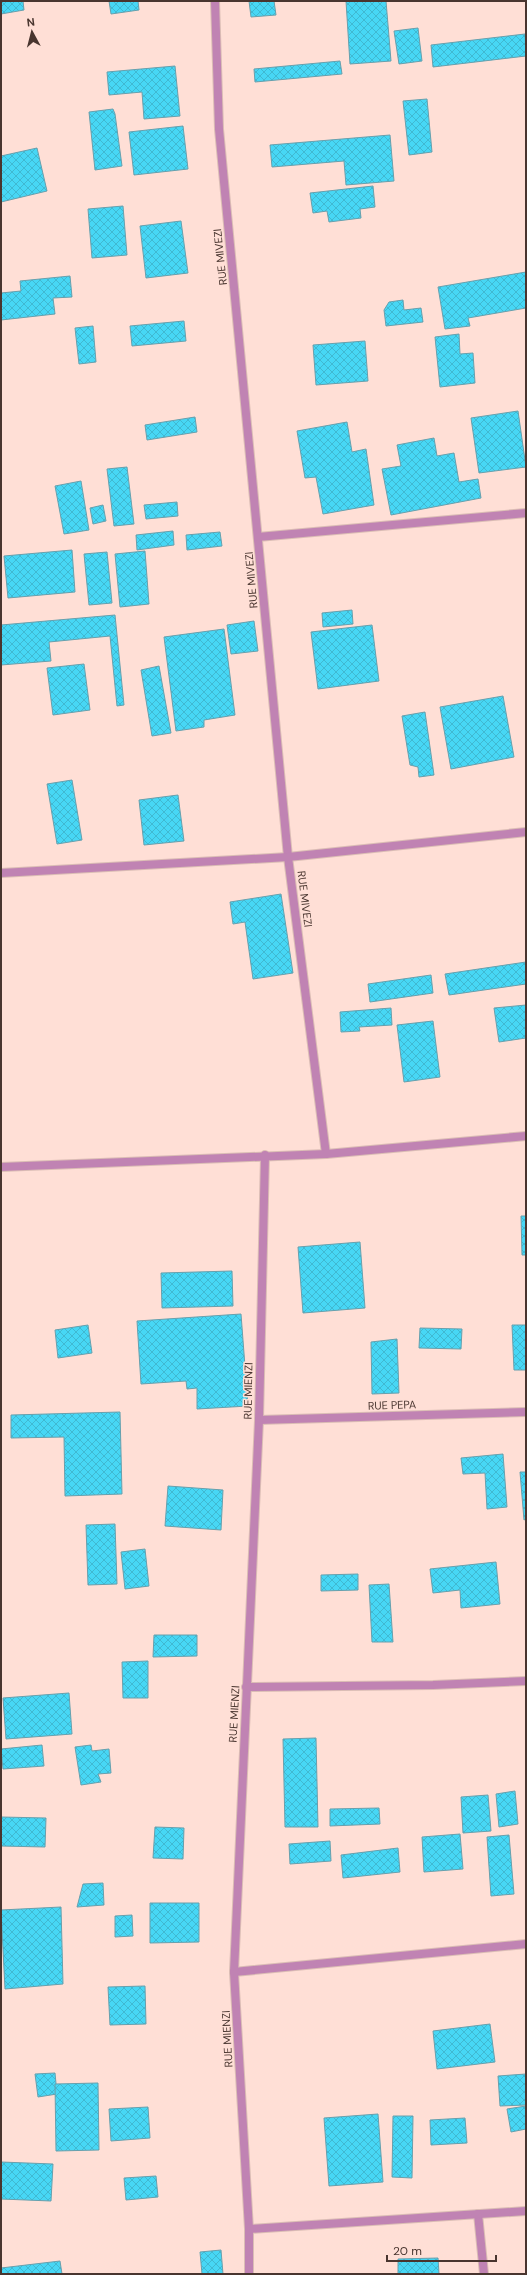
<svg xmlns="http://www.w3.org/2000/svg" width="527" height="2275" font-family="'DM Sans',sans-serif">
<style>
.building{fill:url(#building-cross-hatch);stroke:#67a0ad}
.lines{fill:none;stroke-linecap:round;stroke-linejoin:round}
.minor-casing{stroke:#dbbdb5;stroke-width:10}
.minor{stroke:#c083b3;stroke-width:8}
.labels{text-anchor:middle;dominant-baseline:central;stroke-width:3;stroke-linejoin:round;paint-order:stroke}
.street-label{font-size:11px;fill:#49352f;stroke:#ffdfd6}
</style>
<defs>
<pattern id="building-cross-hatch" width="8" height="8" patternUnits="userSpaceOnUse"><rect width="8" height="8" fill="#47d7f5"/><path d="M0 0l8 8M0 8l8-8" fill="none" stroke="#40b9d2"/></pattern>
</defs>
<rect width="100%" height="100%" fill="#ffdfd6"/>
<g class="building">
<path d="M1,1h22l1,9 -23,4z"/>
<path d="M109,1h29l1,9 -28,4z"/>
<path d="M249,1h25l2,14 -25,2z"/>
<path d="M346,1h40l5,60 -41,3z"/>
<path d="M418,28l4,33 -23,3 -5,-33z"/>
<path d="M525,34l1,22 -93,11 -2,-22z"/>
<path d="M340,61l2,13 -87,8 -1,-13z"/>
<path d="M175,66l5,50 -36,3 -2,-27 -33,3 -2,-23z"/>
<path d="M427,99l5,53 -23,3 -6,-54z"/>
<path d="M113,109l2,5 7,52 -27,4 -6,-58z"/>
<path d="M183,126l5,43 -54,6 -5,-43z"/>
<path d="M390,135l4,46 -48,4 -2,-24 -72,6 -2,-22z"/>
<path d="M37,148l10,43 -46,11v-46z"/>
<path d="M373,186l2,21 -15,2 1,9 -32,4 -2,-11 -14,2 -3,-20z"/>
<path d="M123,206l4,49 -35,3 -4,-49z"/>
<path d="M181,221l7,52 -42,5 -6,-52z"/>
<path d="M526,272v36l-58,10 2,8 -25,3 -7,-42z"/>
<path d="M70,276l2,21 -19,1 2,16 -54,6v-27l20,-2 -1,-10z"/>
<path d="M403,300l1,10 17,-2 2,14 -37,4 -2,-16 5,-8z"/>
<path d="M184,321l2,20 -54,5 -2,-20z"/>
<path d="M93,326l3,36 -17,2 -4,-36z"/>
<path d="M459,334l1,20 13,-1 2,30 -35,4 -5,-50z"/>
<path d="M365,341l3,40 -52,4 -3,-40z"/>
<path d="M518,411l8,56 -47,6 -8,-55z"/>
<path d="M195,417l2,15 -50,8 -2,-15z"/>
<path d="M347,422l5,30 14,-3 8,56 -51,9 -7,-37 -11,1 -8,-47z"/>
<path d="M434,438l3,18 17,-3 5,29 19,-3 3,19 -90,17 -9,-46 19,-3 -4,-21z"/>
<path d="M127,467l7,57 -20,2 -7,-57z"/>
<path d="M81,481l8,49 -25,4 -9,-48z"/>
<path d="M177,502l1,14 -32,3 -2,-14z"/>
<path d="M103,505l3,16 -13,3 -3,-16z"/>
<path d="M173,531l1,14 -37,5 -1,-15z"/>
<path d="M220,532l2,14 -35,4 -1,-15z"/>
<path d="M72,550l3,42 -67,6 -4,-42z"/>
<path d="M145,551l4,53 -29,3 -5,-53z"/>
<path d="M107,552l5,51 -23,2 -5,-51z"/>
<path d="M352,610l1,14 -30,3 -1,-14z"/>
<path d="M115,615l9,90 -7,1 -7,-70 -61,6 2,19 -50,4v-40z"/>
<path d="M254,621l4,30 -27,3 -4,-29z"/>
<path d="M372,625l7,56 -61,8 -7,-57z"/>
<path d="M224,629l11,86 -31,5v7l-28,4 -12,-94z"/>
<path d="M84,664l6,46 -37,5 -6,-47z"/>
<path d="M159,666l12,67 -19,3 -11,-66z"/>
<path d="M503,696l11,61 -63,12 -11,-62z"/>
<path d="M425,712l9,63 -15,2 -1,-10 -8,-2 -8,-49z"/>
<path d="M72,780l10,60 -25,4 -10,-60z"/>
<path d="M178,795l6,46 -40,4 -5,-45z"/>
<path d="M281,894l12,79 -40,6 -8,-57 -12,2 -3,-22z"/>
<path d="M526,962v22l-77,11 -4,-21z"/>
<path d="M431,975l2,18 -63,9 -2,-18z"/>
<path d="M526,1005v33l-27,4 -5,-34z"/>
<path d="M391,1008l1,17 -33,2 1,4 -19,1 -1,-20z"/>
<path d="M433,1021l7,56 -36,5 -7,-57z"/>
<path d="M521,1216h5v39h-4z"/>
<path d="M360,1242l5,66 -62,5 -5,-66z"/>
<path d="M232,1271l1,35 -71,2 -1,-35z"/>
<path d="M241,1314l7,92 -51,3v-21l-10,1 -1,-8 -45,3 -4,-63z"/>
<path d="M88,1325l4,28 -34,5 -3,-28z"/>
<path d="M512,1325h14v45h-12z"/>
<path d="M420,1328l42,1 -1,20 -42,-1z"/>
<path d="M397,1339l2,54 -27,1 -1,-52z"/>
<path d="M120,1412l2,82 -57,2 -1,-59 -53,1v-23z"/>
<path d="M503,1454l4,53 -20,2 -2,-36 -22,1 -2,-16z"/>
<path d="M520,1472h6v47l-2,1z"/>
<path d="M168,1486l55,4 -2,40 -56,-4z"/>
<path d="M115,1524l2,60 -29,1 -2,-60z"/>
<path d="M145,1549l4,37 -24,3 -4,-37z"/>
<path d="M496,1562l4,42 -39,4 -1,-18 -27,3 -3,-24z"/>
<path d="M358,1574v16l-37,1v-16z"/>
<path d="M389,1584l4,58h-21l-3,-57z"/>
<path d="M154,1635h43v21l-44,1z"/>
<path d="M148,1661v37h-25l-1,-36z"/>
<path d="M69,1693l3,41 -66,5 -3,-41z"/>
<path d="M316,1738l2,89h-33l-2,-88z"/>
<path d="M42,1745l2,21 -41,3 -2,-20z"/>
<path d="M91,1745l1,6 17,-2 2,24 -13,1 3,8 -20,3 -6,-38z"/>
<path d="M515,1791l3,33 -19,3 -3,-33z"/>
<path d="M488,1795l3,36 -28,2 -2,-36z"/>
<path d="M379,1808l1,16 -50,2v-17z"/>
<path d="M1,1817l45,1 -1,29 -44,-1z"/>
<path d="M155,1827l29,1 -1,31 -30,-1z"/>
<path d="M460,1834l3,35 -39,3 -2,-35z"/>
<path d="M509,1835l5,59 -23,2 -4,-59z"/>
<path d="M330,1841l1,20 -41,3 -1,-20z"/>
<path d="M398,1848l2,24 -57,6 -2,-23z"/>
<path d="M103,1883l1,22 -27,2 6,-23z"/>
<path d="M150,1903h49v39l-49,1z"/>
<path d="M61,1907l2,77 -58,5 -4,-79z"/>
<path d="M132,1915l1,21 -18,1v-21z"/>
<path d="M145,1986l1,38 -36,1 -2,-38z"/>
<path d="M490,2024l5,38 -58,7 -4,-38z"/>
<path d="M55,2073l2,21 -19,3 -3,-23z"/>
<path d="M526,2074v31l-26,1 -2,-30z"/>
<path d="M98,2083l1,67 -43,1 -1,-67z"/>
<path d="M526,2106v23l-15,3 -4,-23z"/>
<path d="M148,2107l2,31 -39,3 -2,-32z"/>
<path d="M378,2114l5,68 -54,4 -5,-68z"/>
<path d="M393,2116h20l-1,62 -20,-1z"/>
<path d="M465,2118l2,25 -36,2 -1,-25z"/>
<path d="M1,2162l52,2 -2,37 -50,-2z"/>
<path d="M156,2176l2,21 -32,3 -2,-22z"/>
<path d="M221,2250l2,24h-21l-2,-22z"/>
<path d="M438,2258l1,16h-41v-15z"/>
<path d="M60,2261l2,13h-61v-6z"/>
</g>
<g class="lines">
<g class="minor-casing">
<g id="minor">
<path d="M215,1l4,128 69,728 38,297"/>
<path d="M258,537l268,-24"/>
<path d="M1,873l287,-16 238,-25"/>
<path d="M1,1167l325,-13 200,-18"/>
<path d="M259,1420l267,-8"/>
<path d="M246,1687l187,-2 93,-4"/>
<path d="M234,1972l292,-28"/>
<path d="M478,2214l6,60"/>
<path d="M249,2229l277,-18"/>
<path d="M249,2274v-45l-15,-257 25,-552 6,-265"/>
</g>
</g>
<use href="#minor" class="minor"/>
</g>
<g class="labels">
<g class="street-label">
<text transform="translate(220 257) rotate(-96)">RUE MIVEZI</text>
<text transform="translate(251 580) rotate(-95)">RUE MIVEZI</text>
<text transform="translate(305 899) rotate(83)">RUE MIVEZI</text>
<text transform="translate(248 1391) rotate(-89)">RUE MIENZI</text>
<text transform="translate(392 1405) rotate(-2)">RUE PEPA</text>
<text transform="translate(234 1714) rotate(-87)">RUE MIENZI</text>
<text transform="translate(227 2039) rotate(-93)">RUE MIENZI</text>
</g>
</g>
<rect width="527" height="2275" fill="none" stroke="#49352f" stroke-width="4"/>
<g transform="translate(32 32) rotate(353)" stroke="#ffdfd6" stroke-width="3" paint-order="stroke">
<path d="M0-3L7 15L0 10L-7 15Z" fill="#49352f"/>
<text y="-6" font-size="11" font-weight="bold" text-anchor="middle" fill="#49352f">N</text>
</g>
<path d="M387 2255v6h109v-6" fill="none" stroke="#49352f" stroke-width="2"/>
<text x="393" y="2255" font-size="12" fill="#49352f" stroke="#ffdfd6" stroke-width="3" paint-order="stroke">20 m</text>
</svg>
